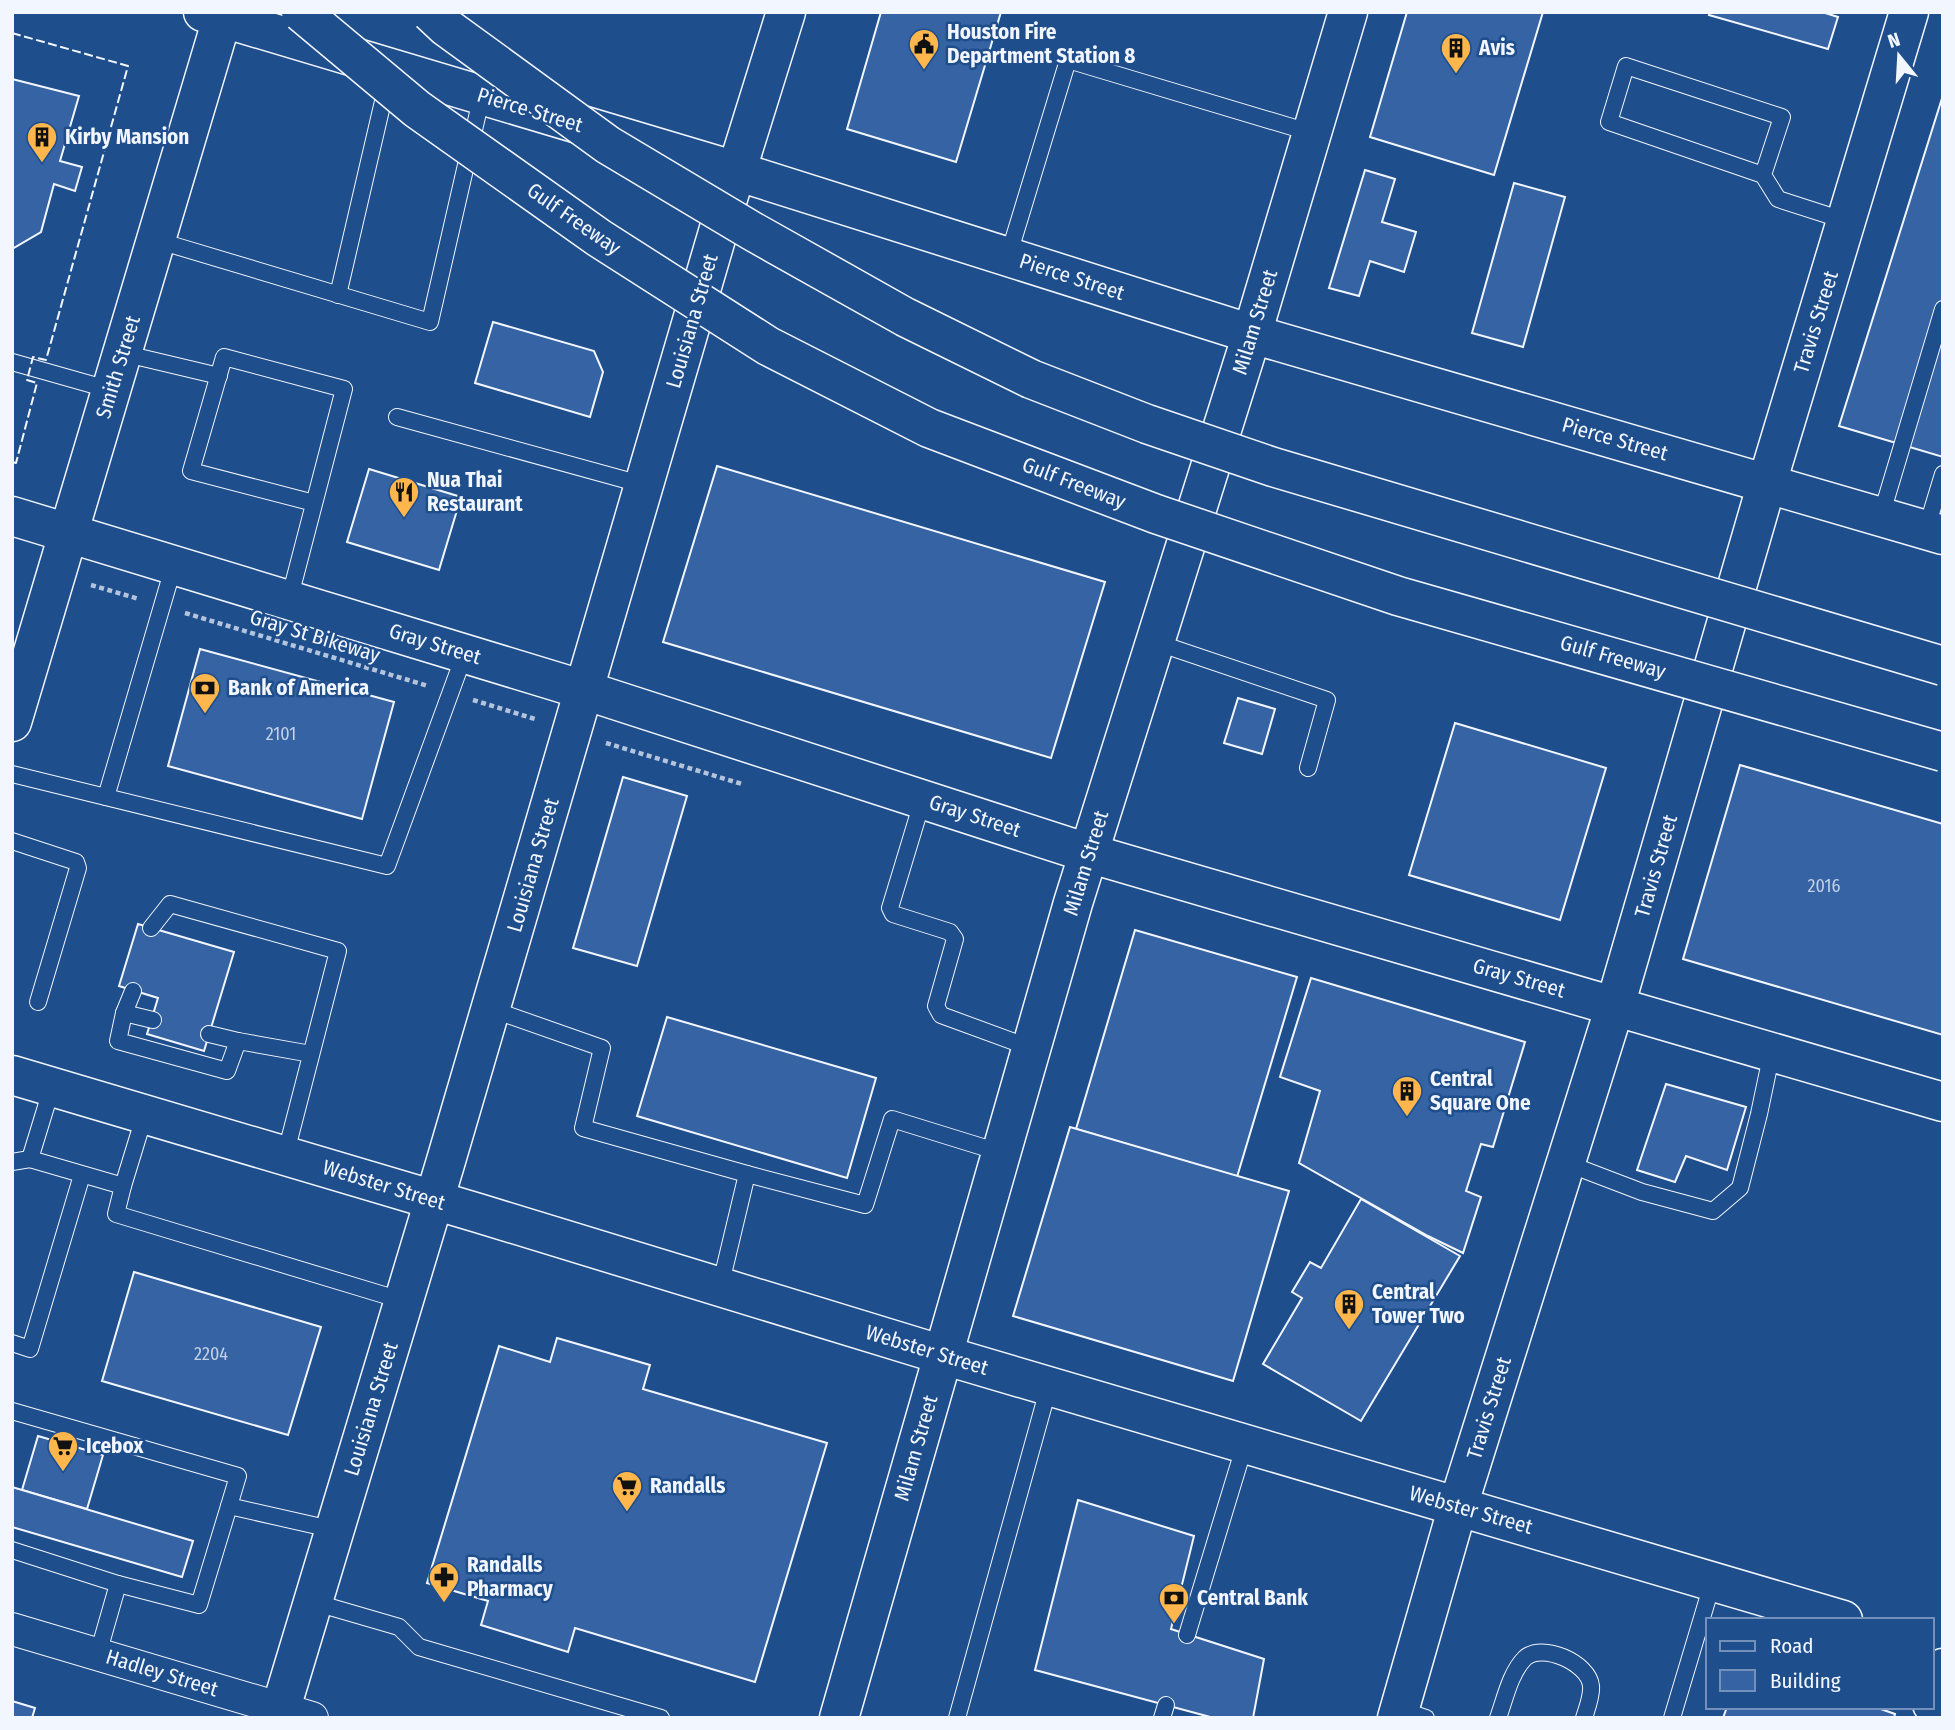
<svg xmlns="http://www.w3.org/2000/svg" width="1955" height="1730" font-family="'Fira Sans Condensed',sans-serif">
<style>
.building{fill:#3563a3;stroke:#f2f6ff;stroke-width:2}
.lines{fill:none;stroke-linecap:round;stroke-linejoin:round}
.service-casing{stroke:#f2f6ff;stroke-width:18}
.minor-casing{stroke:#f2f6ff;stroke-width:34}
.secondary-casing{stroke:#f2f6ff;stroke-width:41}
.path{stroke:#b3c4dc;stroke-width:4.5;stroke-dasharray:5 3.5;stroke-linecap:butt}
.service{stroke:#1f4e8c;stroke-width:16}
.minor{stroke:#1f4e8c;stroke-width:32}
.secondary{stroke:#1f4e8c;stroke-width:38}
.motorway-bridge-casing{stroke:#f2f6ff;stroke-width:41;stroke-linecap:butt}
.motorway-bridge{stroke:#1f4e8c;stroke-width:38}
.fence{stroke:#f2f6ff;stroke-width:2;stroke-dasharray:9 3.5;stroke-linecap:butt}
.labels{text-anchor:middle;dominant-baseline:central;stroke-width:5;stroke-linejoin:round;paint-order:stroke}
.number-label{font-size:18px;fill:#c3d1e8}
.poi-label{font-size:21px;font-weight:bold;fill:#f2f6ff;stroke:#1f4e8c;text-anchor:start}
.street-label{font-size:21px;fill:#f2f6ff;stroke:#1f4e8c}
</style>
<rect width="100%" height="100%" fill="#1f4e8c"/>
<g class="building">
<path d="M881,12h120l-45,150 -109,-33z"/>
<path d="M1407,12h136l-49,163 -124,-38z"/>
<path d="M1710,12h112l16,5 -10,32 -119,-34z"/>
<path d="M12,79l67,17 -19,65 22,6 -7,24 -21,-7 -13,48 -29,17z"/>
<path d="M1943,95v362l-104,-31z"/>
<path d="M1365,170l30,9 -13,43 34,10 -12,40 -34,-11 -11,35 -30,-8z"/>
<path d="M1514,183l51,14 -42,150 -51,-14z"/>
<path d="M493,322l101,29 9,21 -13,45 -115,-34z"/>
<path d="M717,466l388,116 -54,176 -388,-116z"/>
<path d="M369,469l92,28 -22,73 -92,-28z"/>
<path d="M200,649l194,53 -32,117 -194,-53z"/>
<path d="M1238,698l37,11 -13,45 -38,-11z"/>
<path d="M1455,723l151,45 -46,152 -151,-45z"/>
<path d="M1740,765l203,59v211l-260,-76z"/>
<path d="M623,777l64,19 -50,170 -64,-18z"/>
<path d="M138,924l96,28 -30,99 -57,-17 11,-36 -39,-12z"/>
<path d="M1135,930l162,47 -60,200 -161,-48z"/>
<path d="M1311,978l214,64 -32,105 -12,-3 -15,47 15,6 -18,56 -35,-17 -129,-73 21,-72 -40,-14z"/>
<path d="M667,1017l209,61 -29,100 -210,-62z"/>
<path d="M1666,1084l80,23 -19,63 -41,-14 -11,26 -38,-12z"/>
<path d="M1070,1127l219,64 -56,190 -220,-65z"/>
<path d="M1361,1199l99,57 -99,165 -98,-57 39,-66 -10,-6 18,-30 11,6z"/>
<path d="M134,1272l187,55 -33,108 -186,-54z"/>
<path d="M557,1338l93,27 -7,24 184,54 -72,239 -180,-54 -7,24 -87,-27 7,-24 -61,-18 72,-237 51,16z"/>
<path d="M38,1436l65,19 -16,54 -65,-19z"/>
<path d="M12,1487l181,54 -11,36 -170,-50z"/>
<path d="M1078,1500l116,36 -23,93 93,30 -11,59h-39l-179,-48z"/>
<path d="M12,1701l23,7 -3,10h-20z"/>
<path d="M1727,1707h148l20,7 -1,4h-171z"/>
</g>
<g class="lines">
<g class="service-casing">
<g id="service">
<path d="M1763,175l-154,-53 17,-56 156,51 -19,58 15,24 68,22"/>
<path d="M156,240l274,82 52,-227"/>
<path d="M1008,257l60,-197 244,73"/>
<path d="M338,295l49,-211"/>
<path d="M122,353l97,23"/>
<path d="M12,362l99,28"/>
<path d="M397,417l247,68"/>
<path d="M1881,516l62,-207"/>
<path d="M1926,530l17,-56"/>
<path d="M289,600l55,-211 -120,-32 -33,114 123,32"/>
<path d="M1155,642l172,58 -19,68"/>
<path d="M12,774l375,92 78,-213"/>
<path d="M106,797l68,-232"/>
<path d="M923,799l-33,109 3,6 57,18 5,7 -19,67 5,9 90,33"/>
<path d="M12,841l64,21 2,6 -40,134"/>
<path d="M151,928l19,-24 168,47 -53,205"/>
<path d="M133,991l-9,22 -6,28 109,30 11,-30 73,13"/>
<path d="M491,1009l111,39 -19,80 164,46 -27,113"/>
<path d="M124,1013l29,7"/>
<path d="M209,1034l29,7"/>
<path d="M52,1087l-22,72 93,27 -7,28 288,87"/>
<path d="M12,1162l18,-3"/>
<path d="M1566,1163l76,29 71,19 27,-23 19,-74 13,-62"/>
<path d="M747,1174l118,31 27,-86 110,34"/>
<path d="M123,1186l22,-72"/>
<path d="M12,1343l18,6 52,-174"/>
<path d="M12,1411l226,65 -9,30 106,24"/>
<path d="M12,1550l106,34 -20,70"/>
<path d="M118,1584l81,21 30,-99"/>
<path d="M313,1602l86,25 20,20 242,71"/>
<path d="M1187,1635l58,-191"/>
<path d="M1399,1709l27,9"/>
<path d="M957,1718l92,-332"/>
<path d="M1162,1718l4,-13"/>
<path d="M1498,1718c7,-19 12,-45 27,-60 17,-16 64,5 66,28 1,10 -4,22 -7,32"/>
<path d="M1672,1718l41,-137"/>
</g>
</g>
<g class="minor-casing">
<path id="minor" d="M12,1629l300,89"/>
</g>
<g class="secondary-casing">
<g id="secondary">
<path d="M203,12l533,159 516,163 691,201"/>
<path d="M12,516l572,174 504,163 855,249"/>
<path d="M12,722l212,-710"/>
<path d="M12,1075l466,138 465,142 900,265"/>
<path d="M1932,1704l11,-36"/>
<path d="M278,1718l167,-554 280,-956 61,-196"/>
<path d="M839,1718l234,-815 179,-569 96,-322"/>
<path d="M1397,1718l61,-212 157,-500 152,-523 142,-471"/>
</g>
</g>
<g class="path">
<path d="M91,585l48,14"/>
<path d="M185,613l243,73"/>
<path d="M473,700l65,20"/>
<path d="M606,743l136,41"/>
</g>
<use href="#service" class="service"/>
<use href="#minor" class="minor"/>
<use href="#secondary" class="secondary"/>
<g class="motorway-bridge-casing">
<g id="motorway-bridge">
<path d="M301,12l116,97 182,129 169,108 161,82 227,86 242,82 545,156"/>
<path d="M430,12l16,15 162,118 144,86 153,86 126,62 116,45 126,43 670,199"/>
</g>
</g>
<use href="#motorway-bridge" class="motorway-bridge"/>
<path class="fence" d="M12,33l116,33 -82,294 -13,-3 -6,23 10,3 -21,80 -4,-1"/>
</g>
<defs>
<g id="civic-pin" transform="scale(1.575)"><path d="M0 17L-7.5 6A9.5 9.5 0 1 1 7.5 6Z" fill="#ffb74d" stroke="#1f4e8c"/><path d="M-.6-6.5H3V-4.5H.6V-3L4-1V1h2V6H-6V1h2V-1L-.6-3ZM-1.2 2.5V6h2.4V2.5Z" fill="#111"/></g>
<g id="building-pin" transform="scale(1.575)"><path d="M0 17L-7.5 6A9.5 9.5 0 1 1 7.5 6Z" fill="#ffb74d" stroke="#1f4e8c"/><path d="M-4-6H4V6H1V3H-1V6H-4ZM-2.5-4.3h1.7v1.8h-1.7ZM.8-4.3h1.7v1.8H.8ZM-2.5-1h1.7V.8h-1.7ZM.8-1h1.7V.8H.8Z" fill="#111"/></g>
<g id="restaurant-pin" transform="scale(1.575)"><path d="M0 17L-7.5 6A9.5 9.5 0 1 1 7.5 6Z" fill="#ffb74d" stroke="#1f4e8c"/><path d="M-5-6h1v4h1v-4h1v4h1v-4h1v5L-1.5 .5V6h-2V.5L-5-1ZM5-6V6H3V1.5H1.5Q1.5-4 5-6Z" fill="#111"/></g>
<g id="bank-pin" transform="scale(1.575)"><path d="M0 17L-7.5 6A9.5 9.5 0 1 1 7.5 6Z" fill="#ffb74d" stroke="#1f4e8c"/><path d="M-6-4H6V4H-6ZM0-2.3a2.3 2.3 0 1 0 0 4.6a2.3 2.3 0 1 0 0-4.6Z" fill="#111"/></g>
<g id="supermarket-pin" transform="scale(1.575)"><path d="M0 17L-7.5 6A9.5 9.5 0 1 1 7.5 6Z" fill="#ffb74d" stroke="#1f4e8c"/><path d="M-6-5.5h2.5l.6 2H6L4.5 2H-2.5L-4.4-4H-6ZM-1.5 3.2a1.3 1.3 0 1 0 .1 0ZM3 3.2a1.3 1.3 0 1 0 .1 0Z" fill="#111"/></g>
<g id="pharmacy-pin" transform="scale(1.575)"><path d="M0 17L-7.5 6A9.5 9.5 0 1 1 7.5 6Z" fill="#ffb74d" stroke="#1f4e8c"/><path d="M-2-6h4v4h4v4h-4v4h-4v-4h-4v-4h4Z" fill="#111"/></g>
</defs>
<g fill-rule="evenodd">
<use href="#civic-pin" x="924" y="44"/>
<use href="#building-pin" x="1456" y="48"/>
<use href="#building-pin" x="42" y="137"/>
<use href="#restaurant-pin" x="404" y="492"/>
<use href="#bank-pin" x="205" y="688"/>
<use href="#building-pin" x="1407" y="1091"/>
<use href="#building-pin" x="1349" y="1304"/>
<use href="#supermarket-pin" x="63" y="1446"/>
<use href="#supermarket-pin" x="627" y="1486"/>
<use href="#pharmacy-pin" x="444" y="1577"/>
<use href="#bank-pin" x="1174" y="1598"/>
</g>
<g class="labels">
<g class="number-label">
<text x="281" y="734">2101</text>
<text x="1824" y="886">2016</text>
<text x="211" y="1354">2204</text>
</g>
<g class="poi-label">
<text x="947" y="32">Houston Fire<tspan x="947" dy="24">Department Station 8</tspan></text>
<text x="1479" y="48">Avis</text>
<text x="65" y="137">Kirby Mansion</text>
<text x="427" y="480">Nua Thai<tspan x="427" dy="24">Restaurant</tspan></text>
<text x="228" y="688">Bank of America</text>
<text x="1430" y="1079">Central<tspan x="1430" dy="24">Square One</tspan></text>
<text x="1372" y="1292">Central<tspan x="1372" dy="24">Tower Two</tspan></text>
<text x="86" y="1446">Icebox</text>
<text x="650" y="1486">Randalls</text>
<text x="467" y="1565">Randalls<tspan x="467" dy="24">Pharmacy</tspan></text>
<text x="1197" y="1598">Central Bank</text>
</g>
<g class="street-label">
<text transform="translate(530 110) rotate(17)">Pierce Street</text>
<text transform="translate(574 219) rotate(35)">Gulf Freeway</text>
<text transform="translate(1072 277) rotate(18)">Pierce Street</text>
<text transform="translate(692 321) rotate(-74)">Louisiana Street</text>
<text transform="translate(1255 322) rotate(-73)">Milam Street</text>
<text transform="translate(1816 322) rotate(-73)">Travis Street</text>
<text transform="translate(118 367) rotate(-73)">Smith Street</text>
<text transform="translate(1615 439) rotate(16)">Pierce Street</text>
<text transform="translate(1074 483) rotate(21)">Gulf Freeway</text>
<text transform="translate(315 636) rotate(17)">Gray St Bikeway</text>
<text transform="translate(435 644) rotate(17)">Gray Street</text>
<text transform="translate(1613 657) rotate(16)">Gulf Freeway</text>
<text transform="translate(975 816) rotate(18)">Gray Street</text>
<text transform="translate(1086 863) rotate(-73)">Milam Street</text>
<text transform="translate(533 865) rotate(-74)">Louisiana Street</text>
<text transform="translate(1656 866) rotate(-74)">Travis Street</text>
<text transform="translate(1519 978) rotate(16)">Gray Street</text>
<text transform="translate(384 1185) rotate(17)">Webster Street</text>
<text transform="translate(927 1350) rotate(17)">Webster Street</text>
<text transform="translate(1489 1408) rotate(-73)">Travis Street</text>
<text transform="translate(371 1409) rotate(-73)">Louisiana Street</text>
<text transform="translate(916 1448) rotate(-74)">Milam Street</text>
<text transform="translate(1471 1510) rotate(16)">Webster Street</text>
<text transform="translate(162 1673) rotate(17)">Hadley Street</text>
</g>
</g>
<rect width="1955" height="1730" fill="none" stroke="#f2f6ff" stroke-width="28"/>
<rect x="1706" y="1618" width="228" height="91" fill="#1f4e8c" stroke="#7391ba" stroke-width="2"/>
<rect x="1720" y="1641" width="35" height="10" fill="#1f4e8c" stroke="#7391ba" stroke-width="2"/>
<text x="1770" y="1653" font-size="21" fill="#f2f6ff">Road</text>
<rect x="1720" y="1670" width="35" height="21" fill="#3563a3" stroke="#7391ba" stroke-width="2"/>
<text x="1770" y="1688" font-size="21" fill="#f2f6ff">Building</text>
<g transform="translate(1899 56) rotate(342)" stroke="#1f4e8c" stroke-width="5" paint-order="stroke">
<path d="M0-5L12 26L0 18L-12 26Z" fill="#f2f6ff"/>
<text y="-10" font-size="19" font-weight="bold" text-anchor="middle" fill="#f2f6ff">N</text>
</g>
</svg>
